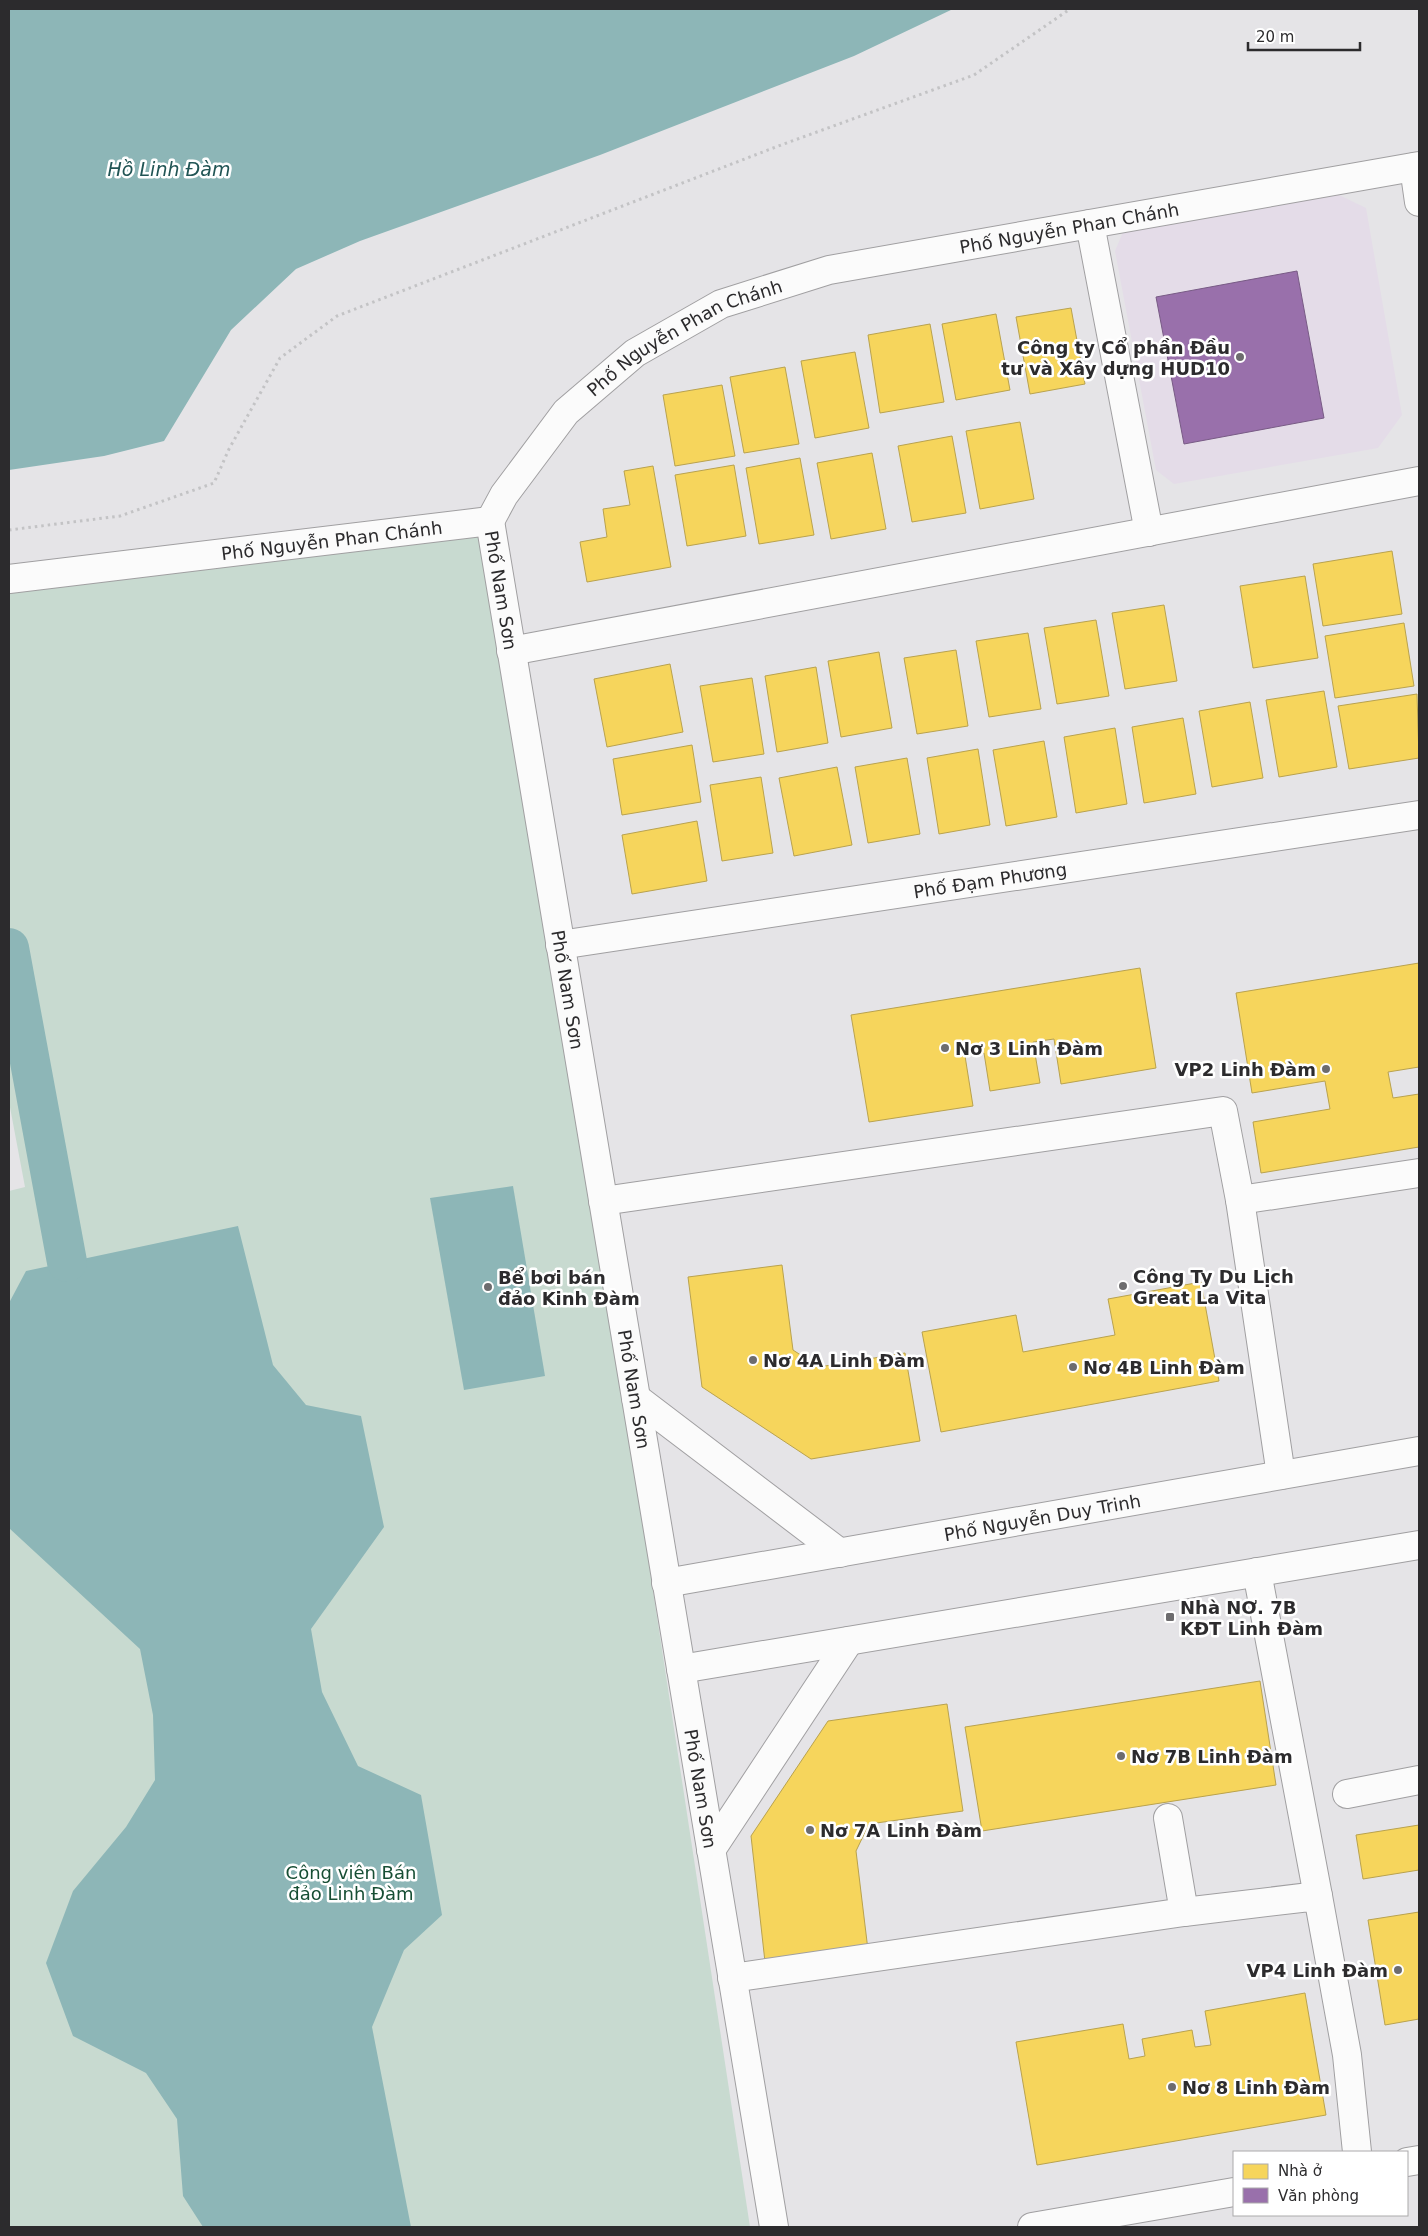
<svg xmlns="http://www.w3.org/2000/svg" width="1428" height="2236" font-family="'DejaVu Sans',sans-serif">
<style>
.commercial{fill:#e4dce8}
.green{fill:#c8dad0}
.water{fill:#8db6b7}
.homes{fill:#f6d55c;stroke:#b9a24e}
.offices{fill:#9970ab;stroke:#785b85}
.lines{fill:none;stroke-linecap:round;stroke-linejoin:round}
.canal{stroke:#8db6b7;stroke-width:40}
.minor-casing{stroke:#a09fa1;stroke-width:30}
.path{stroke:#c3c3c5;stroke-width:3;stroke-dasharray:2.5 4;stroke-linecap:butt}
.minor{stroke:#fbfbfb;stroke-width:28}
.poi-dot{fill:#6d6c6e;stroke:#fff;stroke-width:2}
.labels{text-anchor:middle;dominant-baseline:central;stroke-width:5;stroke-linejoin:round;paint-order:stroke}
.street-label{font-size:18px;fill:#2c2b2d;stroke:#fff}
.poi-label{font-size:18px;font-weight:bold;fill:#2c2b2d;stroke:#fff;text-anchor:start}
.park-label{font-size:18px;fill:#174e34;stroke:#fff}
.water-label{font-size:19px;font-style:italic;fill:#215555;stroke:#fff}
</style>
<rect width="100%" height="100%" fill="#e5e4e7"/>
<path class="commercial" d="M1337,194l29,14 36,207 -24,33 -204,36 -18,-14 -41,-219 8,-19z"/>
<path class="green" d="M490,521l260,1706h-741v-1036l16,-4 -16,-85v-523z"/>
<g class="water">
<path d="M9,9h944l-99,47 -254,99 -240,86 -64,28 -65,61 -67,111 -60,15 -95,14z"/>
<path d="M513,1186l32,190 -81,14 -34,-192z"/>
<path d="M238,1226l35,139 33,40 55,11 23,111 -73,102 11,63 36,74 63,29 21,120 -38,35 -32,77 39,200h-208l-20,-31 -6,-77 -31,-46 -73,-37 -27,-73 27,-72 53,-64 29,-47 -2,-65 -13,-66 -131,-121v-225l17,-32z"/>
</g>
<g class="homes">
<path d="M1071,308l14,76 -55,10 -14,-77z"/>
<path d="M996,314l14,76 -54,10 -14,-76z"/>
<path d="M930,324l14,78 -64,11 -12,-78z"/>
<path d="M855,352l14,76 -54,10 -14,-77z"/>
<path d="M785,367l14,77 -55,9 -14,-76z"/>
<path d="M722,385l13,71 -60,10 -12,-71z"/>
<path d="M1020,422l14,77 -54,10 -14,-78z"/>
<path d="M952,436l14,77 -54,9 -14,-76z"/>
<path d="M872,453l14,76 -55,10 -14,-76z"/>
<path d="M800,458l14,77 -55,9 -13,-76z"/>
<path d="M734,465l12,71 -59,10 -12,-71z"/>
<path d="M653,466l18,101 -84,15 -7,-40 27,-5 -4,-28 27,-4 -6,-34z"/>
<path d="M1392,551l10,63 -79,12 -10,-62z"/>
<path d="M1305,576l13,82 -65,10 -13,-82z"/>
<path d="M1164,605l13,76 -52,8 -13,-76z"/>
<path d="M1096,620l13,76 -52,8 -13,-76z"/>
<path d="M1404,623l10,63 -79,12 -10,-62z"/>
<path d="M1028,633l13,76 -52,8 -13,-76z"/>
<path d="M956,650l12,76 -51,8 -13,-76z"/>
<path d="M879,652l13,76 -51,9 -13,-76z"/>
<path d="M670,664l13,68 -76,15 -13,-68z"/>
<path d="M816,667l12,76 -51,9 -12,-76z"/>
<path d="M752,678l12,76 -51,8 -13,-76z"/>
<path d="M1324,691l13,76 -58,10 -13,-77z"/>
<path d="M1417,694l2,64 -70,11 -11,-63z"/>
<path d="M1250,702l13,76 -51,9 -13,-76z"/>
<path d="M1183,718l13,76 -52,9 -12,-76z"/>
<path d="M1115,728l12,76 -51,9 -12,-76z"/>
<path d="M1044,741l13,76 -51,9 -13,-76z"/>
<path d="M692,745l9,57 -79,13 -9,-56z"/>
<path d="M978,749l12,76 -51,9 -12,-76z"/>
<path d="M907,758l13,76 -52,9 -13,-76z"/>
<path d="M837,767l15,78 -58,11 -15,-78z"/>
<path d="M761,777l12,76 -51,8 -12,-76z"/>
<path d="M697,821l10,60 -75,13 -10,-59z"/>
<path d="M1419,963v104l-31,5 5,26 26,-4v53l-158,26 -8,-51 77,-13 -5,-28 -73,12 -16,-100z"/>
<path d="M1140,968l16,100 -95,16 -7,-45 -21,3 7,41 -50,8 -6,-38 -19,3 8,50 -104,16 -18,-107z"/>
<path d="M782,1265l11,85 26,17 86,-14 15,88 -109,18 -109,-72 -14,-110z"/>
<path d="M1201,1282l18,99 -278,51 -19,-100 94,-17 7,37 92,-17 -7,-36z"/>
<path d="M1260,1681l16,104 -294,46 -17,-104z"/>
<path d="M947,1704l16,107 -94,13 -13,27 12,99 -103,12 -14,-126 77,-115z"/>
<path d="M1419,1825v45l-56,9 -7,-44z"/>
<path d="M1419,1912v107l-34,6 -17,-105z"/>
<path d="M1305,1993l21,122 -289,50 -21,-123 107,-18 6,35 16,-3 -3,-17 50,-9 3,17 16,-2 -6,-34z"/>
</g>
<path class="offices" d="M1297,271l27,147 -140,26 -28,-147z"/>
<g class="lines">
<path class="canal" d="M9,948l58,314"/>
<g class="minor-casing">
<g id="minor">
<path d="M1414,167l5,35"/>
<path d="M1090,224l59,308"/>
<path id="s1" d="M490,521l284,1706"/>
<path id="s2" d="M490,521l14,-26 62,-83 69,-59 86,-49 108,-34 590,-104"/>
<path id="s3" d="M9,579l481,-58"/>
<path d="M511,651l908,-170"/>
<path id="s4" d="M560,945l859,-130"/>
<path d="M1240,1200l179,-27"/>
<path d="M603,1201l620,-90 17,89 41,275"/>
<path d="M636,1398l204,155"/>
<path d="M1257,1572l61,324"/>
<path id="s5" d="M666,1583l753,-132"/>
<path d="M681,1669l738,-124"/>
<path d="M1347,1794l72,-14"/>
<path d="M1168,1818l16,94"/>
<path d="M711,1850l138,-209"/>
<path d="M732,1978l452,-66 134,-16 29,159 10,97"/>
<path d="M1407,2162l12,-2"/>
<path d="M1032,2227l202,-35"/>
</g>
</g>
<path class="path" d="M9,530l111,-14 94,-33 15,-34 51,-91 57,-42 444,-171 193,-70 96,-66"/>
<use href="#minor" class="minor"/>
</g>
<g class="poi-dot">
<circle cx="1240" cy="357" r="5"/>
<circle cx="945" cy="1048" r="5"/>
<circle cx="1326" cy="1069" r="5"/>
<circle cx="1123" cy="1286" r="5"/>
<circle cx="488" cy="1287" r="5"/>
<circle cx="753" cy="1360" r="5"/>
<circle cx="1073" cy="1367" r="5"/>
<rect x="1165" y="1612" width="10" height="10" rx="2.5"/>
<circle cx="1121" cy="1756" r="5"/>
<circle cx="810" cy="1830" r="5"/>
<circle cx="1398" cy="1970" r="5"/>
<circle cx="1172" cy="2087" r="5"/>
</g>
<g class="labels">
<g class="street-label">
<text stroke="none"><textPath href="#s2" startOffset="680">Phố Nguyễn Phan Chánh</textPath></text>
<text stroke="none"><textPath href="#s2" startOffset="275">Phố Nguyễn Phan Chánh</textPath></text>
<text stroke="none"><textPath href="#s3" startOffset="325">Phố Nguyễn Phan Chánh</textPath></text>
<text stroke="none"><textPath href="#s1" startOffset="70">Phố Nam Sơn</textPath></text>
<text stroke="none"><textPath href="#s4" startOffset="435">Phố Đạm Phương</textPath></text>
<text stroke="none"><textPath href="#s1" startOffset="475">Phố Nam Sơn</textPath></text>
<text stroke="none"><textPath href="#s1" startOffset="880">Phố Nam Sơn</textPath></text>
<text stroke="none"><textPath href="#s5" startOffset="382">Phố Nguyễn Duy Trinh</textPath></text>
<text stroke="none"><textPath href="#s1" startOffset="1285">Phố Nam Sơn</textPath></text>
</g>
<g class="poi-label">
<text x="1230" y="347" text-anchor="end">Công ty Cổ phần Đầu<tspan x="1230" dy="21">tư và Xây dựng HUD10</tspan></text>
<text x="955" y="1048">Nơ 3 Linh Đàm</text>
<text x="1316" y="1069" text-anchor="end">VP2 Linh Đàm</text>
<text x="1133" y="1276">Công Ty Du Lịch<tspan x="1133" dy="21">Great La Vita</tspan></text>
<text x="498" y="1277">Bể bơi bán<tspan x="498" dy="21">đảo Kinh Đàm</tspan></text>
<text x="763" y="1360">Nơ 4A Linh Đàm</text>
<text x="1083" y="1367">Nơ 4B Linh Đàm</text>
<text x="1180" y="1607">Nhà NƠ. 7B<tspan x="1180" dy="21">KĐT Linh Đàm</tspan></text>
<text x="1131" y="1756">Nơ 7B Linh Đàm</text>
<text x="820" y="1830">Nơ 7A Linh Đàm</text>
<text x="1388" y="1970" text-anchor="end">VP4 Linh Đàm</text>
<text x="1182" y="2087">Nơ 8 Linh Đàm</text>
</g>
<g class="park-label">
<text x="351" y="1872">Công viên Bán<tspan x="351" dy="21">đảo Linh Đàm</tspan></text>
</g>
<g class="water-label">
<text x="169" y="169">Hồ Linh Đàm</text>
</g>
</g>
<rect width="1428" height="2236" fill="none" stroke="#2c2b2d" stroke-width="20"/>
<rect x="1233" y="2151" width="175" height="65" fill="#ffffff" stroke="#abaaab"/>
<rect x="1243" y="2164" width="25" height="15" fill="#f6d55c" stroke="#abaaab"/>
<text x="1278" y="2176" font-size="15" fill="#2c2b2d">Nhà ở</text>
<rect x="1243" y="2188" width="25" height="15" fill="#9970ab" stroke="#abaaab"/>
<text x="1278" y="2201" font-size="15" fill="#2c2b2d">Văn phòng</text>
<path d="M1248 42v8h112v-8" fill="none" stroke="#2c2b2d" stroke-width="2.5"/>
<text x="1256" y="42" font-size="15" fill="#2c2b2d" stroke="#ffffff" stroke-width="4" paint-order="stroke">20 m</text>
</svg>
